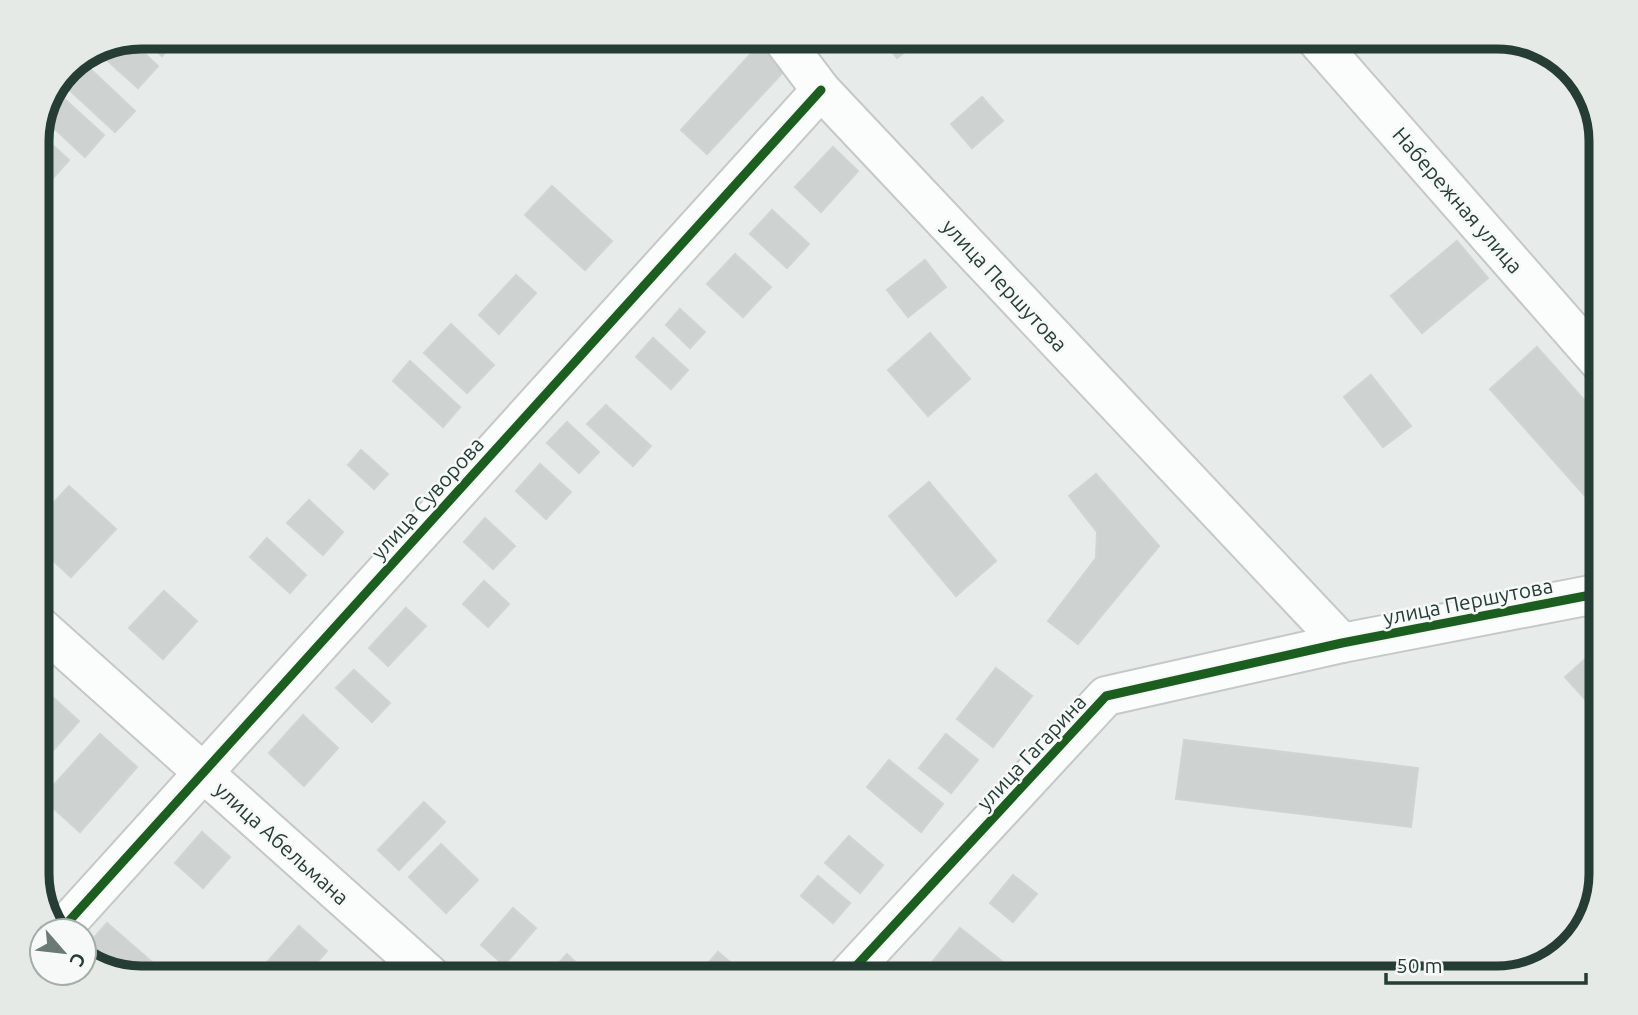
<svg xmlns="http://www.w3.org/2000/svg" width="1638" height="1015" font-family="Ubuntu,sans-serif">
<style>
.water{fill:#add0d4}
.building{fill:#ced2d0;stroke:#d0d4d2;stroke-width:2}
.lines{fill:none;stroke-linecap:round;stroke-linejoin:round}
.minor-casing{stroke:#c4c8c6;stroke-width:42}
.minor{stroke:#fbfcfc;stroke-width:38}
.cycleway-casing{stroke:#f6f9f7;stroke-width:13}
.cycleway{stroke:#1b5e20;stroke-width:9}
.labels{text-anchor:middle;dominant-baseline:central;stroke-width:5;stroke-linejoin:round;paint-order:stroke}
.street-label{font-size:21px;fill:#263d35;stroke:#f6f9f7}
.rim{fill:none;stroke:#263d35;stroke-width:9}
</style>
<rect width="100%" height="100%" fill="#e7ebe9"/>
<path class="water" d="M1536,47l14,4 37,37 6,20z"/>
<g class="building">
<path d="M141,37h39l-18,19z"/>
<path d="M880,37h29l6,7 -18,14z"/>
<path d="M131,41l27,25 -20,22 -38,-34z"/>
<path d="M758,46l27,24 -78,84 -26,-24z"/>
<path d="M85,64l50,47 -20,21 -50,-46z"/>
<path d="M58,93l46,42 -19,22 -41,-38z"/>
<path d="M982,97l21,24 -31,27 -21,-24z"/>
<path d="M38,132l31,28 -23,26 -9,-8z"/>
<path d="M833,147l25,24 -37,41 -26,-25z"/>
<path d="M552,186l60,55 -27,29 -60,-55z"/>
<path d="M772,210l37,34 -22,24 -37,-34z"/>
<path d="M1457,241l31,37 -66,55 -31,-37z"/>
<path d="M735,254l36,33 -28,30 -36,-33z"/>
<path d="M925,260l21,27 -38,30 -21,-27z"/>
<path d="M516,275l20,18 -37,41 -20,-19z"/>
<path d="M680,309l25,23 -15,16 -24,-23z"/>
<path d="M451,324l43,41 -27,28 -43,-40z"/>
<path d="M930,333l40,46 -42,37 -40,-46z"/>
<path d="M653,338l35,32 -17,19 -35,-32z"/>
<path d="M1537,347l64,72v95l-111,-125z"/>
<path d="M410,361l50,46 -17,20 -50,-46z"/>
<path d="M1371,375l40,51 -28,21 -39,-50z"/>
<path d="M606,405l45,41 -18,20 -46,-42z"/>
<path d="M567,422l32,30 -20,21 -32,-30z"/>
<path d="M361,450l27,24 -14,15 -26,-24z"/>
<path d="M540,464l31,28 -25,27 -30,-28z"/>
<path d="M1096,474l63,72 -81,98 -30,-23 48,-63 1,-26 -28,-36z"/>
<path d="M929,482l67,79 -40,35 -67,-80z"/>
<path d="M69,486l47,43 -45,48 -34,-31v-25z"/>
<path d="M309,500l34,32 -20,23 -36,-32z"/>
<path d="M485,518l30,28 -22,23 -29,-27z"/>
<path d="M267,538l39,37 -16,18 -40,-36z"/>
<path d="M484,581l25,23 -21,23 -25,-23z"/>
<path d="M164,591l33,30 -34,38 -34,-31z"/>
<path d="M406,608l20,18 -38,40 -19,-18z"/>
<path d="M1601,645v72l-36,-40z"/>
<path d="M996,668l36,28 -39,51 -36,-28z"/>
<path d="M354,670l36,33 -18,19 -36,-34z"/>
<path d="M37,683l42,38 -31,35 -11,-10z"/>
<path d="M303,715l35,33 -34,38 -35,-33z"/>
<path d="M100,734l37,33 -57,65 -38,-34z"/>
<path d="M946,734l32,26 -27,33 -32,-25z"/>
<path d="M1184,740l234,28 -7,59 -235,-28z"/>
<path d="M889,760l54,44 -22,28 -54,-45z"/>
<path d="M424,802l21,20 -46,48 -21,-20z"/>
<path d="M202,832l28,25 -27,31 -28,-25z"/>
<path d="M849,836l34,29 -23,28 -35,-30z"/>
<path d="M441,844l37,36 -32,33 -37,-36z"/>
<path d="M1013,875l24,19 -24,28 -23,-19z"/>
<path d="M818,876l32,27 -17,20 -32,-27z"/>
<path d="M513,908l23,20 -32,37 -23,-20z"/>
<path d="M107,923l52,45 -9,10h-9l-53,-14 -4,-4v-11z"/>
<path d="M299,926l28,25 -24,27h-47l-2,-1z"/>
<path d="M960,928l63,50 -103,-1z"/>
<path d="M718,952l31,26h-54z"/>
<path d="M567,954l23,22 -3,2h-42z"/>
</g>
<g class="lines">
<g class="minor-casing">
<g id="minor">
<path d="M781,37l40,53 521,553"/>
<path d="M1314,37l287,327"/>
<path d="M37,624l396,354"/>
<path d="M60,931l761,-841"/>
<path d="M845,978l261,-282 236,-53 259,-50"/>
</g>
</g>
<use href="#minor" class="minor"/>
<g class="cycleway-casing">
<g id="cycleway">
<path d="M60,931l761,-841"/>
<path d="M845,978l261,-282 236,-53 259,-50"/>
</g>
</g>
<use href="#cycleway" class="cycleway"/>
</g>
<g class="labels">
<g class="street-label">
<text transform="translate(1458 200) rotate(49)">Набережная улица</text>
<text transform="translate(1005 285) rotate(47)">улица Першутова</text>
<text transform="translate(427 498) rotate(-48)">улица Суворова</text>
<text transform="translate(1468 601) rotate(-11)">улица Першутова</text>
<text transform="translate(1031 752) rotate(-47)">улица Гагарина</text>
<text transform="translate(282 843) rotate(42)">улица Абельмана</text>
</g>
</g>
<path d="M0 0H1638V1015H0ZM141 49H1497A92 92 0 0 1 1589 141V874A92 92 0 0 1 1497 966H141A92 92 0 0 1 49 874V141A92 92 0 0 1 141 49Z" fill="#e5eae7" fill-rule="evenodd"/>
<path class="rim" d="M141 49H1497A92 92 0 0 1 1589 141V874A92 92 0 0 1 1497 966H141A92 92 0 0 1 49 874V141A92 92 0 0 1 141 49Z"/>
<g transform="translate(63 952) rotate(118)"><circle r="33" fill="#f6f9f7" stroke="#a3aea9" stroke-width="2"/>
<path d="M0-5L12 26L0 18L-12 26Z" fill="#6a7a74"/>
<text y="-10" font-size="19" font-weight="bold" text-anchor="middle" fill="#263d35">С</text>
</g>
<path d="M1386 973v10h200v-10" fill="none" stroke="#263d35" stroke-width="3.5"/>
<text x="1396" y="973" font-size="21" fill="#263d35" stroke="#f6f9f7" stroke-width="5" paint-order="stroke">50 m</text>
</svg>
